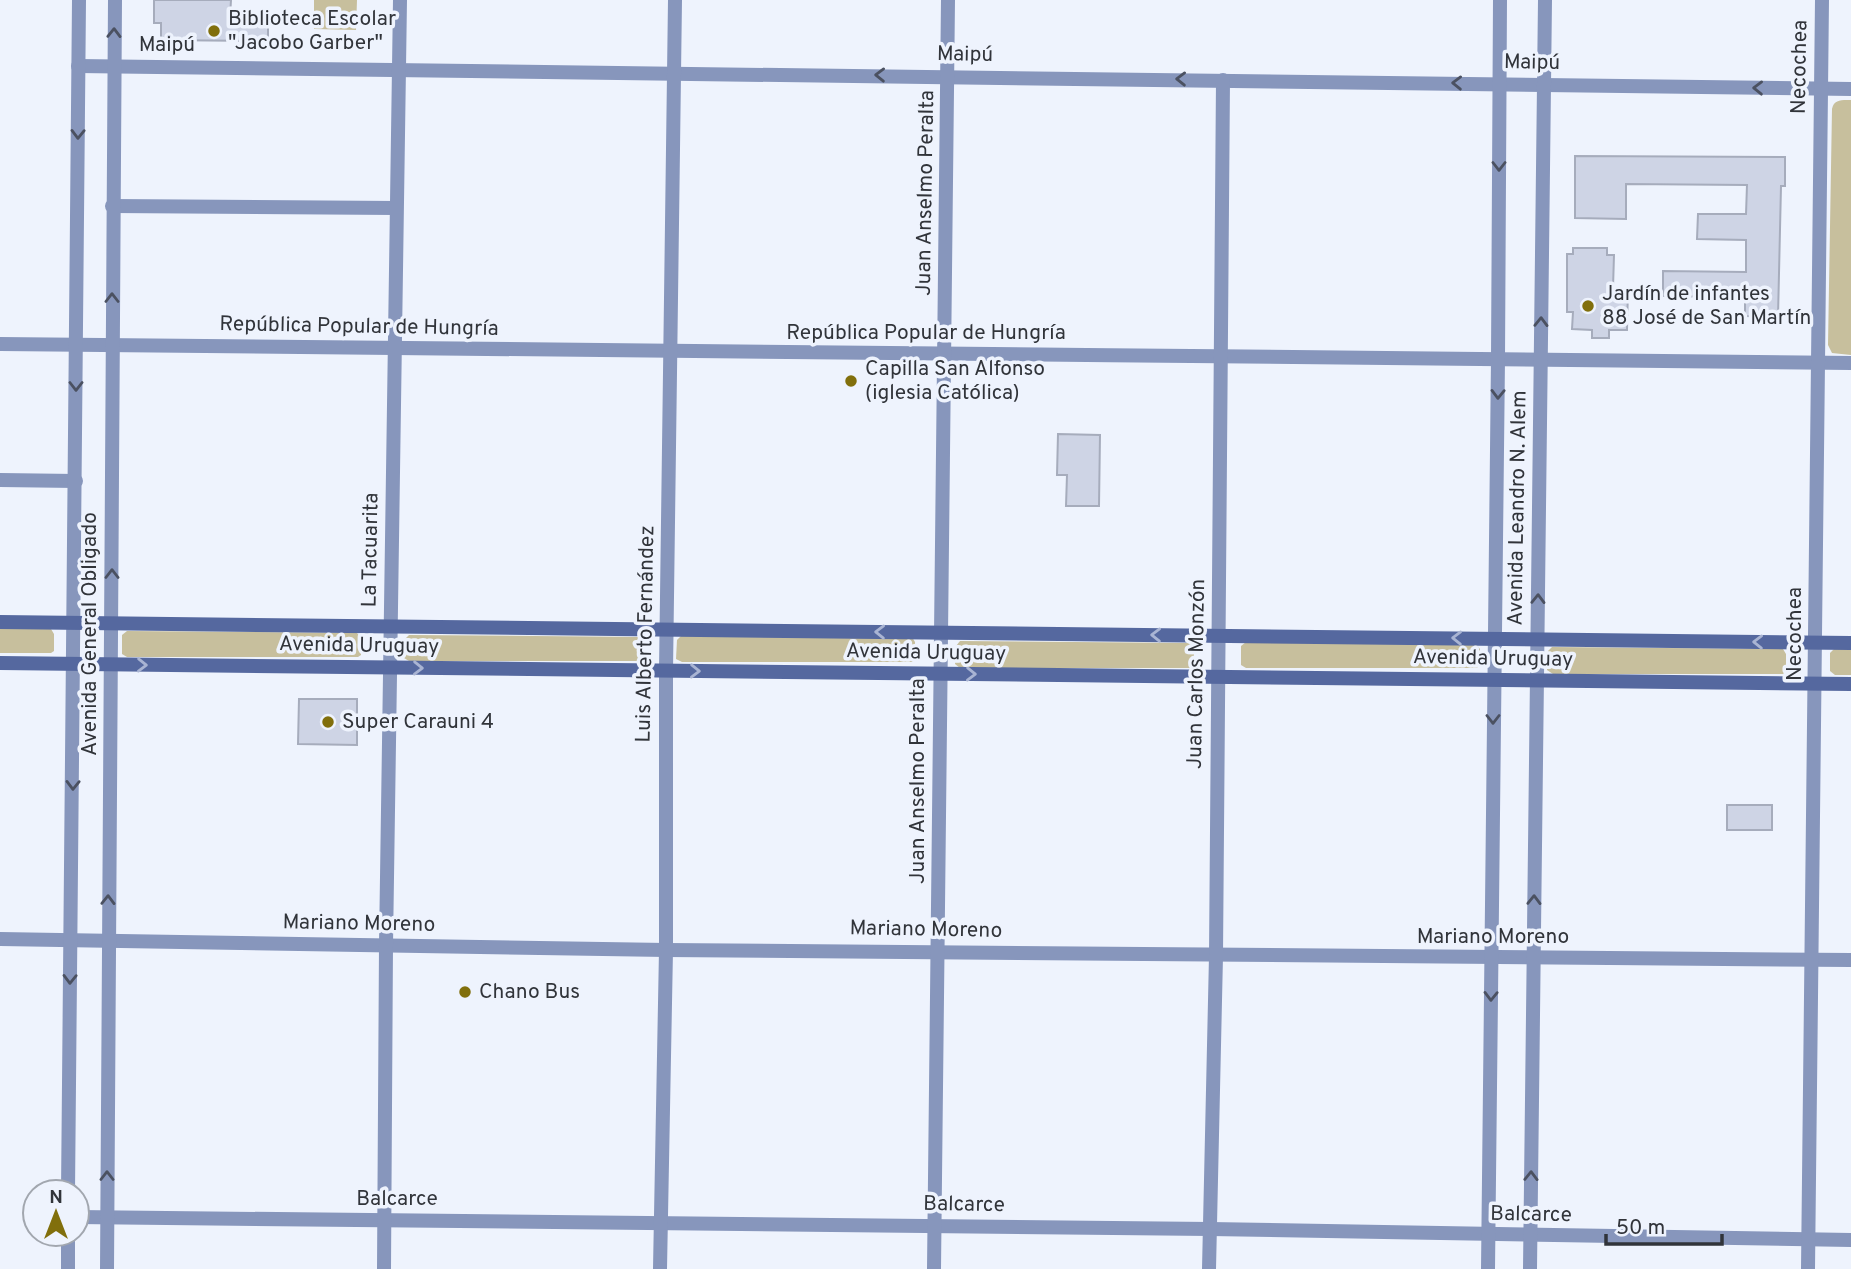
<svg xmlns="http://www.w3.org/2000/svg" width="1851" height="1269" font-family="Overpass,sans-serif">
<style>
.green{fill:#c7bf9d}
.building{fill:#ced4e5;stroke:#a6acbc;stroke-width:2}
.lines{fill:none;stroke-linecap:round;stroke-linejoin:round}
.street{stroke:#8796bc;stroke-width:14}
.secondary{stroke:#55689f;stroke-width:14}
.oneway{stroke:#4b5161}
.oneway2{stroke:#a9b4d3}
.poi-dot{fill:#816f0c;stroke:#eef3fd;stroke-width:2.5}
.labels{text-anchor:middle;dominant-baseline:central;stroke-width:7;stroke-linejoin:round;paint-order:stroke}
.poi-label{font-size:21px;fill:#31343a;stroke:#eef3fd;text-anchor:start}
.street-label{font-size:21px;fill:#31343a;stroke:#eef3fd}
</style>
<rect width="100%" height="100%" fill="#eef3fd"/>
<g class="green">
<path d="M314,0h43l-1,30 -42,-1z"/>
<path d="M1851,100v255l-19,-2 -4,-8 4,-236c2,-10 10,-9 19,-9z"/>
<path d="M0,628l51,1 3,5v17l-3,2h-51z"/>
<path d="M127,631l230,2 4,5v17l-3,2h-231l-5,-3v-19z"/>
<path d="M409,635l231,2 3,5v16l-3,3h-231l-5,-3 1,-19z"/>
<path d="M682,635l230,2 3,5v17l-3,3h-230l-6,-3 1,-19z"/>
<path d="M960,641l230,2 4,5v17l-4,3h-230l-5,-4 1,-18z"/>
<path d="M1246,642l230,2 4,5v17l-4,2h-230l-5,-3v-19z"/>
<path d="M1552,647l231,2 3,5v17l-3,3h-230l-6,-4 1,-19z"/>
<path d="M1835,648h16v27h-16l-5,-4v-18z"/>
</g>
<g class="building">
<path d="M154,0h77l-1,17 38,1v23l-107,-1v-17h-7z"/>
<path d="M1575,156l210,1v29h-4l-3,131 -33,-1v-19l-82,-1v-25l83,1v-32l-49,-1 1,-25h48l1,-29 -121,-1v35l-51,-1z"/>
<path d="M1573,248h34v7h7l-1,33h15l-1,42h-18v8h-17v-8l-20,-1 1,-17h-6v-58h6z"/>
<path d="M1058,434l42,1 -1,71h-33l1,-31h-10z"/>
<path d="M299,699h58v46l-59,-1z"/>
<rect x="1727" y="805" width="45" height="25"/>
</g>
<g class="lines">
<g class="street">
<path d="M78,66l1773,23"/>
<path d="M112,206l284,2"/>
<path d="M0,344c617,5 1234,13 1851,19"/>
<path d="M0,480l76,1"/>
<path d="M0,939l666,11 1185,10"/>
<path d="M68,1192l11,-1192"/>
<path d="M77,1217l1133,12 641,11"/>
<path d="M68,1269v-35"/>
<path d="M107,1269l8,-1269"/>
<path d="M384,1269l2,-324 14,-945"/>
<path d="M660,1269l6,-319v-279l9,-671"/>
<path d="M934,1269l14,-1269"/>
<path d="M1209,1269l7,-313 7,-876"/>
<path d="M1488,1269l10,-910 2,-359"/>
<path d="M1530,1269l15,-1269"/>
<path d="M1808,1269l14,-1269"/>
</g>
<g class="secondary">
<path d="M0,622l1851,21"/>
<path d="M0,663l1851,21"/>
</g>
</g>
<defs><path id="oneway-chevron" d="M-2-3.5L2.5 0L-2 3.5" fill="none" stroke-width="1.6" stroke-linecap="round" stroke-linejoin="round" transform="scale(1.75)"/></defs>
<g class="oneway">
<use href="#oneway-chevron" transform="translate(114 33) rotate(-89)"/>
<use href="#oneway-chevron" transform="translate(880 75) rotate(-179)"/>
<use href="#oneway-chevron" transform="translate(1181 79) rotate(-179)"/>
<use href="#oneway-chevron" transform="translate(1457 83) rotate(-179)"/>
<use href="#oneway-chevron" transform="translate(1758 88) rotate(-179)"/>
<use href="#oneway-chevron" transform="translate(78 134) rotate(91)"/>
<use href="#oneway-chevron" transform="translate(1499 166) rotate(90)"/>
<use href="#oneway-chevron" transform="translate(112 298) rotate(-90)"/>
<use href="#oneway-chevron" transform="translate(1541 322) rotate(-89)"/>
<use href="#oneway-chevron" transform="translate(76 386) rotate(90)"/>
<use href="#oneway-chevron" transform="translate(1498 394) rotate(91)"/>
<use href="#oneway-chevron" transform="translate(112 574) rotate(-90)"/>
<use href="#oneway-chevron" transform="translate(1538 599) rotate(-89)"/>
<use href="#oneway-chevron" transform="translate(1493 719) rotate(90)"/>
<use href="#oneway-chevron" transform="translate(73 785) rotate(91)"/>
<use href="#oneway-chevron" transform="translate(108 900) rotate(-89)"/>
<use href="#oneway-chevron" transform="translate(1534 900) rotate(-89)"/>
<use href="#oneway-chevron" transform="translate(70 979) rotate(91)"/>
<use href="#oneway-chevron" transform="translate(1491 996) rotate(91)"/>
<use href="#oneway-chevron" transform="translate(107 1176) rotate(-90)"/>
<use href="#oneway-chevron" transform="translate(1531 1176) rotate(-89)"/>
</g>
<g class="oneway2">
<use href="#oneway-chevron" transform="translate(880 632) rotate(-179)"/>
<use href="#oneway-chevron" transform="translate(1156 635) rotate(-179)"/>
<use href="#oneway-chevron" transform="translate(1457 638) rotate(-179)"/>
<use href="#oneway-chevron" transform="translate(1758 642) rotate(-179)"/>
<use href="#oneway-chevron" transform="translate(142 665) rotate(1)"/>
<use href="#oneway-chevron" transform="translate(418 668) rotate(1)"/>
<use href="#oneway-chevron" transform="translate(695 671) rotate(1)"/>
<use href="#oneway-chevron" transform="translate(971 674) rotate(1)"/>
</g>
<g class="poi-dot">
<circle cx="214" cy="31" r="7"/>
<circle cx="1588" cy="306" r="7"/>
<circle cx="851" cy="381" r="7"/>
<circle cx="328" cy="722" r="7"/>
<circle cx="465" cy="992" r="7"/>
</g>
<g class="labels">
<g class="poi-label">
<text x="228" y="19">Biblioteca Escolar<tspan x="228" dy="24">"Jacobo Garber"</tspan></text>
<text x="1602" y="294">Jardín de infantes<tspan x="1602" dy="24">88 José de San Martín</tspan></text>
<text x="865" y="369">Capilla San Alfonso<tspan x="865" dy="24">(iglesia Católica)</tspan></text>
<text x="342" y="722">Super Carauni 4</text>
<text x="479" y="992">Chano Bus</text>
</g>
<g class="street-label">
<text x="167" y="45">Maipú</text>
<text transform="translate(965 55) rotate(1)">Maipú</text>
<text transform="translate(1532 63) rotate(1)">Maipú</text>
<text transform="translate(1800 67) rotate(-89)">Necochea</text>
<text transform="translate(926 193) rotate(-89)">Juan Anselmo Peralta</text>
<text transform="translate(359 327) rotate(1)">República Popular de Hungría</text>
<text x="926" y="333">República Popular de Hungría</text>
<text transform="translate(1518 508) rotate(-89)">Avenida Leandro N. Alem</text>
<text transform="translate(371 550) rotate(-89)">La Tacuarita</text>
<text transform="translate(90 634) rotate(-90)">Avenida General Obligado</text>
<text transform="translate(646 634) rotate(-89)">Luis Alberto Fernández</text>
<text transform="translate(1795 634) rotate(-90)">Necochea</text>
<text transform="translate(359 646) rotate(1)">Avenida Uruguay</text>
<text transform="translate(926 653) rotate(1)">Avenida Uruguay</text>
<text transform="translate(1493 659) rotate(1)">Avenida Uruguay</text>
<text transform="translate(1197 674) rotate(-89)">Juan Carlos Monzón</text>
<text transform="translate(918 781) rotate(-90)">Juan Anselmo Peralta</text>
<text transform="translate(359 924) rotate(1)">Mariano Moreno</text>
<text transform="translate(926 930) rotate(1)">Mariano Moreno</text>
<text x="1493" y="937">Mariano Moreno</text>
<text x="397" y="1199">Balcarce</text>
<text transform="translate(964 1205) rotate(1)">Balcarce</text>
<text transform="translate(1531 1215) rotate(1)">Balcarce</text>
</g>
</g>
<g transform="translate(56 1213)"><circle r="33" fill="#eef3fd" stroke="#a2a7af" stroke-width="2"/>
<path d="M0-5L12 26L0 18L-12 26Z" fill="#816f0c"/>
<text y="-10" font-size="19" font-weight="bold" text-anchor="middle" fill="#31343a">N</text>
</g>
<path d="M1606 1234v10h116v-10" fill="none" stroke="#31343a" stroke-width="3.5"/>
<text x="1616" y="1234" font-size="21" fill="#31343a" stroke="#eef3fd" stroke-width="5" paint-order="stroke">50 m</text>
</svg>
